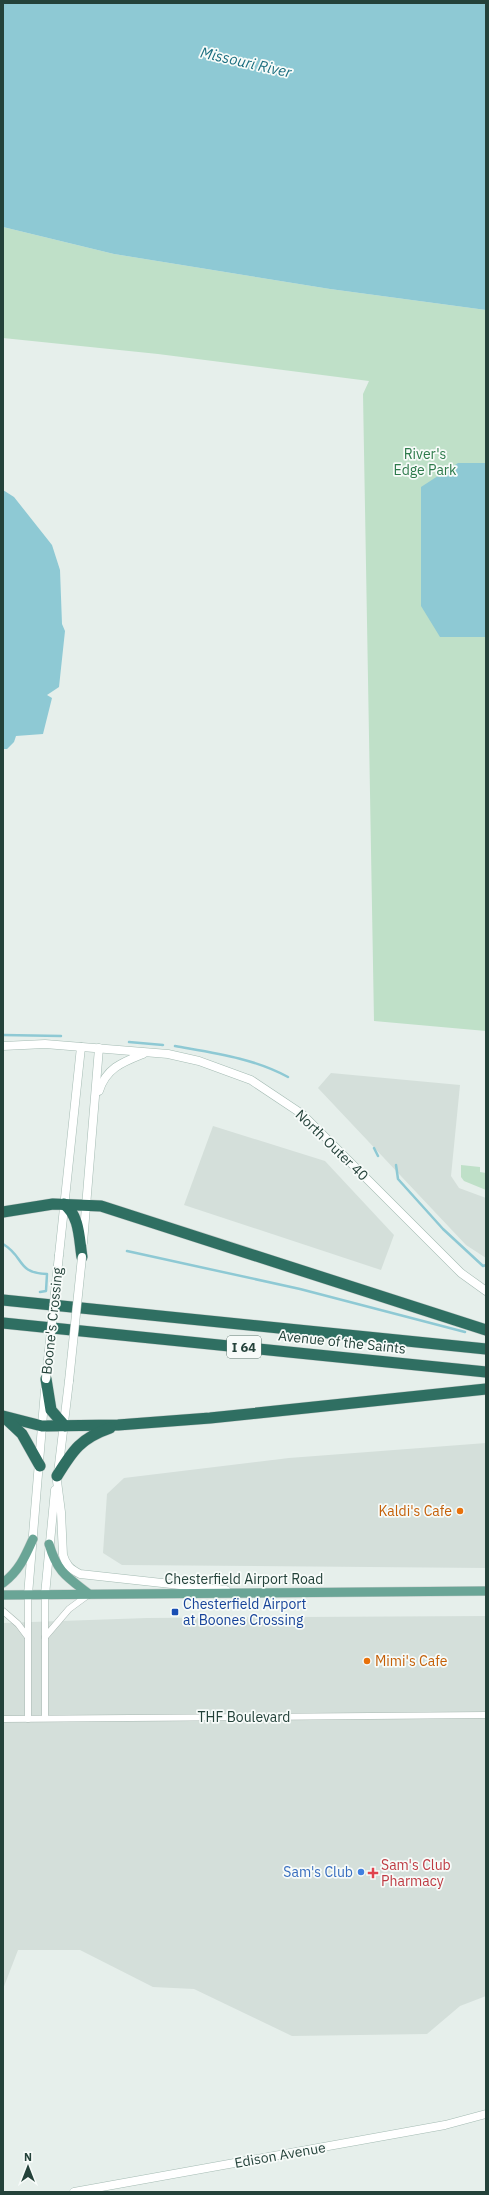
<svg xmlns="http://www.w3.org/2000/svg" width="489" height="2195" font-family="'IBM Plex Sans',sans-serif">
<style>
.built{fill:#d4dfda}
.green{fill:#bfe0c8}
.water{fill:#8ec9d4}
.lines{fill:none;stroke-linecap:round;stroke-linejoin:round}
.stream{stroke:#8ec9d4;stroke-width:2.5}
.street-casing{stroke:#a8b8b2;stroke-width:7}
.secondary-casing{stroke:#a4bbb3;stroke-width:9}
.primary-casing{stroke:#c2cac8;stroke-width:10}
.highway-casing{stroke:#c2cac8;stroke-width:12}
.street{stroke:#fff;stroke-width:6}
.secondary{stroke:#fff;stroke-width:8}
.primary{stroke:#6aa596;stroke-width:9}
.highway{stroke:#2f6f62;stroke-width:11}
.secondary-bridge-casing{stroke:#a4bbb3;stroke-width:9;stroke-linecap:butt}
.secondary-bridge{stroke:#fff;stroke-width:8}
.food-dot{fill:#e8710a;stroke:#f7fbf9;stroke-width:1.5}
.transit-dot{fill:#1a4fb4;stroke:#f7fbf9;stroke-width:1.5}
.shop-dot{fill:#3f7fe0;stroke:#f7fbf9;stroke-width:1.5}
.health-dot{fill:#e0444e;stroke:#f7fbf9;stroke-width:1.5}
.labels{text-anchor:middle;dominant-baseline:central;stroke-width:3.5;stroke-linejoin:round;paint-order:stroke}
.shield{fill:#f7fbf9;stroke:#637a73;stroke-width:1}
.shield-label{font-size:13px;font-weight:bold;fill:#24423a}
.park-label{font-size:14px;fill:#2d7a4b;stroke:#f7fbf9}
.street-label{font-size:14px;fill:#24423a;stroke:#f7fbf9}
.food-label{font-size:14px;fill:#c56008;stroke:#f7fbf9;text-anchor:end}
.transit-label{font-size:14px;fill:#164399;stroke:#f7fbf9;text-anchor:start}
.health-label{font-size:14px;fill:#be3a42;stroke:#f7fbf9;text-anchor:start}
.shop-label{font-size:14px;fill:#366cbe;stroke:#f7fbf9;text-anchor:end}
.water-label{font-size:15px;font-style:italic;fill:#1c6f80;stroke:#f7fbf9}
</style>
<rect width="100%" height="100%" fill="#e6efeb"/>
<g class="built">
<path d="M331,1073l129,12 -9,91 8,12 27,10v60l-20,-13 -148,-157z"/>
<path d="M213,1126l112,35 69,74 -13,35 -197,-65z"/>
<path d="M486,1443v125l-364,-3 -19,-12 4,-59 17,-16 165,-20z"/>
<path d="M486,1616v380l-26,10 -33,28 -135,2 -98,-47 -41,-2 -73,-37h-62l-15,39v-366l144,-5z"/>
</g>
<g class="green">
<path d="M3,227l111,27 216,35 156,21v721l-112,-10 -11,-627 6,-13 -211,-27 -155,-16z"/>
<path d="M461,1165l19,2v5l6,1v17l-22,-9 -3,-4z"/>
</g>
<g class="water">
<path d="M3,3h483v307l-156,-21 -216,-35 -111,-27z"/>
<path d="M458,463h28v174h-46l-19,-31v-119z"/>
<path d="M3,490l11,7 38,48 8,25 2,54 3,7 -6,56 -12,8 5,3 -9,36 -27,2 -2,6 -7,7h-4z"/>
</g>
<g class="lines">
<g class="stream">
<path d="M3,1035l58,1"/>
<path d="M129,1042l34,3"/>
<path d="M175,1046c39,7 78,12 113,31"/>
<path d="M374,1148l4,8"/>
<path d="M396,1165l2,14 45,50 40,37 3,-1"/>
<path d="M3,1244c22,13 13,29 44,30l-1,17 -6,1"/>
<path d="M127,1251l173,38 165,43"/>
</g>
<g class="street-casing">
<g id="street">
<path d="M28,1595v124"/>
<path d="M45,1595v123"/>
<path d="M3,1611l15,13 9,12"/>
<path d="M45,1637l24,-28 19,-14"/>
<path d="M3,1719l483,-4"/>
</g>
</g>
<g class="secondary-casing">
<g id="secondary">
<path d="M3,1046l42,-2 123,10 31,7 52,19 51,34 159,159 25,18"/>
<path d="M99,1091c7,-23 24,-29 44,-37"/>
<path d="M83,1243l16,-195"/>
<path d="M59,1255l22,-208"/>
<path d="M58,1473l11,-92"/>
<path d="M57,1481l4,31 2,43c3,10 7,14 17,19l146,16"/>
<path d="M28,1595l17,-205"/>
<path d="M45,1595l10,-105"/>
<path d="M74,2192l371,-67 41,-11"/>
</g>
</g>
<g class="primary-casing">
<g id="primary">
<path d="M49,1544c8,28 18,33 40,50"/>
<path d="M3,1583c16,-12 22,-26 30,-44"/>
<path d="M3,1595l483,-4"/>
</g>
</g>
<g class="highway-casing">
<g id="highway">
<path d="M64,1204c16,12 15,35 18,53"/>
<path d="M3,1212l50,-8 48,2 385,124"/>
<path d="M3,1300l483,49"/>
<path d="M3,1323l483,49"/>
<path d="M46,1379l5,31 14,16"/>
<path d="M3,1416l39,10 76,-1 92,-7 276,-29"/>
<path d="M5,1418l17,16 18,32"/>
<path d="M57,1476c16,-26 24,-38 53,-48"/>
</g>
</g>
<use href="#street" class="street"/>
<use href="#secondary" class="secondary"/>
<use href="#primary" class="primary"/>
<use href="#highway" class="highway"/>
<g class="secondary-bridge-casing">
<g id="secondary-bridge">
<path d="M46,1379l13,-124"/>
<path d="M69,1381l13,-124"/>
</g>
</g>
<use href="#secondary-bridge" class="secondary-bridge"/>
</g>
<g class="food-dot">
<circle cx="460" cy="1511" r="4"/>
<circle cx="367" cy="1661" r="4"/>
</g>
<rect class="transit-dot" x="171" y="1608" width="8" height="8" rx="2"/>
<circle class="shop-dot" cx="361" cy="1872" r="4"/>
<path class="health-dot" d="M371 1867h4v4h4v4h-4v4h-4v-4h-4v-4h4z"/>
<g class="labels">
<rect class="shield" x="227" y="1336" width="34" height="22" rx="3"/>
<g class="shield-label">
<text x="244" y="1347">I 64</text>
</g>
<g class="park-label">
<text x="425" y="454">River's<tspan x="425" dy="16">Edge Park</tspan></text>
</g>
<g class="street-label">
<text transform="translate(332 1145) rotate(44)">North Outer 40</text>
<text transform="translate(52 1321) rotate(-84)">Boone's Crossing</text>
<text transform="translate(342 1342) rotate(6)">Avenue of the Saints</text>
<text x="244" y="1579">Chesterfield Airport Road</text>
<text x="244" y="1717">THF Boulevard</text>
<text transform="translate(280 2155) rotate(-10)">Edison Avenue</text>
</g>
<g class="food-label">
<text x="452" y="1511">Kaldi's Cafe</text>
<text x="375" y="1661" text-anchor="start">Mimi's Cafe</text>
</g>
<g class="transit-label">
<text x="183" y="1604">Chesterfield Airport<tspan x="183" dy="16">at Boones Crossing</tspan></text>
</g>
<g class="health-label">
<text x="381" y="1865">Sam's Club<tspan x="381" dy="16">Pharmacy</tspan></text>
</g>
<g class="shop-label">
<text x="353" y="1872">Sam's Club</text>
</g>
<g class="water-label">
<text transform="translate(246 62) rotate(13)">Missouri River</text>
</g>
</g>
<rect width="489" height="2195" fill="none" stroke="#24423a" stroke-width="8"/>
<g transform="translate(28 2167)" stroke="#f7fbf9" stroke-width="3" paint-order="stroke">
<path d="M0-3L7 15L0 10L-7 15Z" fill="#24423a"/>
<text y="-6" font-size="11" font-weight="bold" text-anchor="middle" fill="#24423a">N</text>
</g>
</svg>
